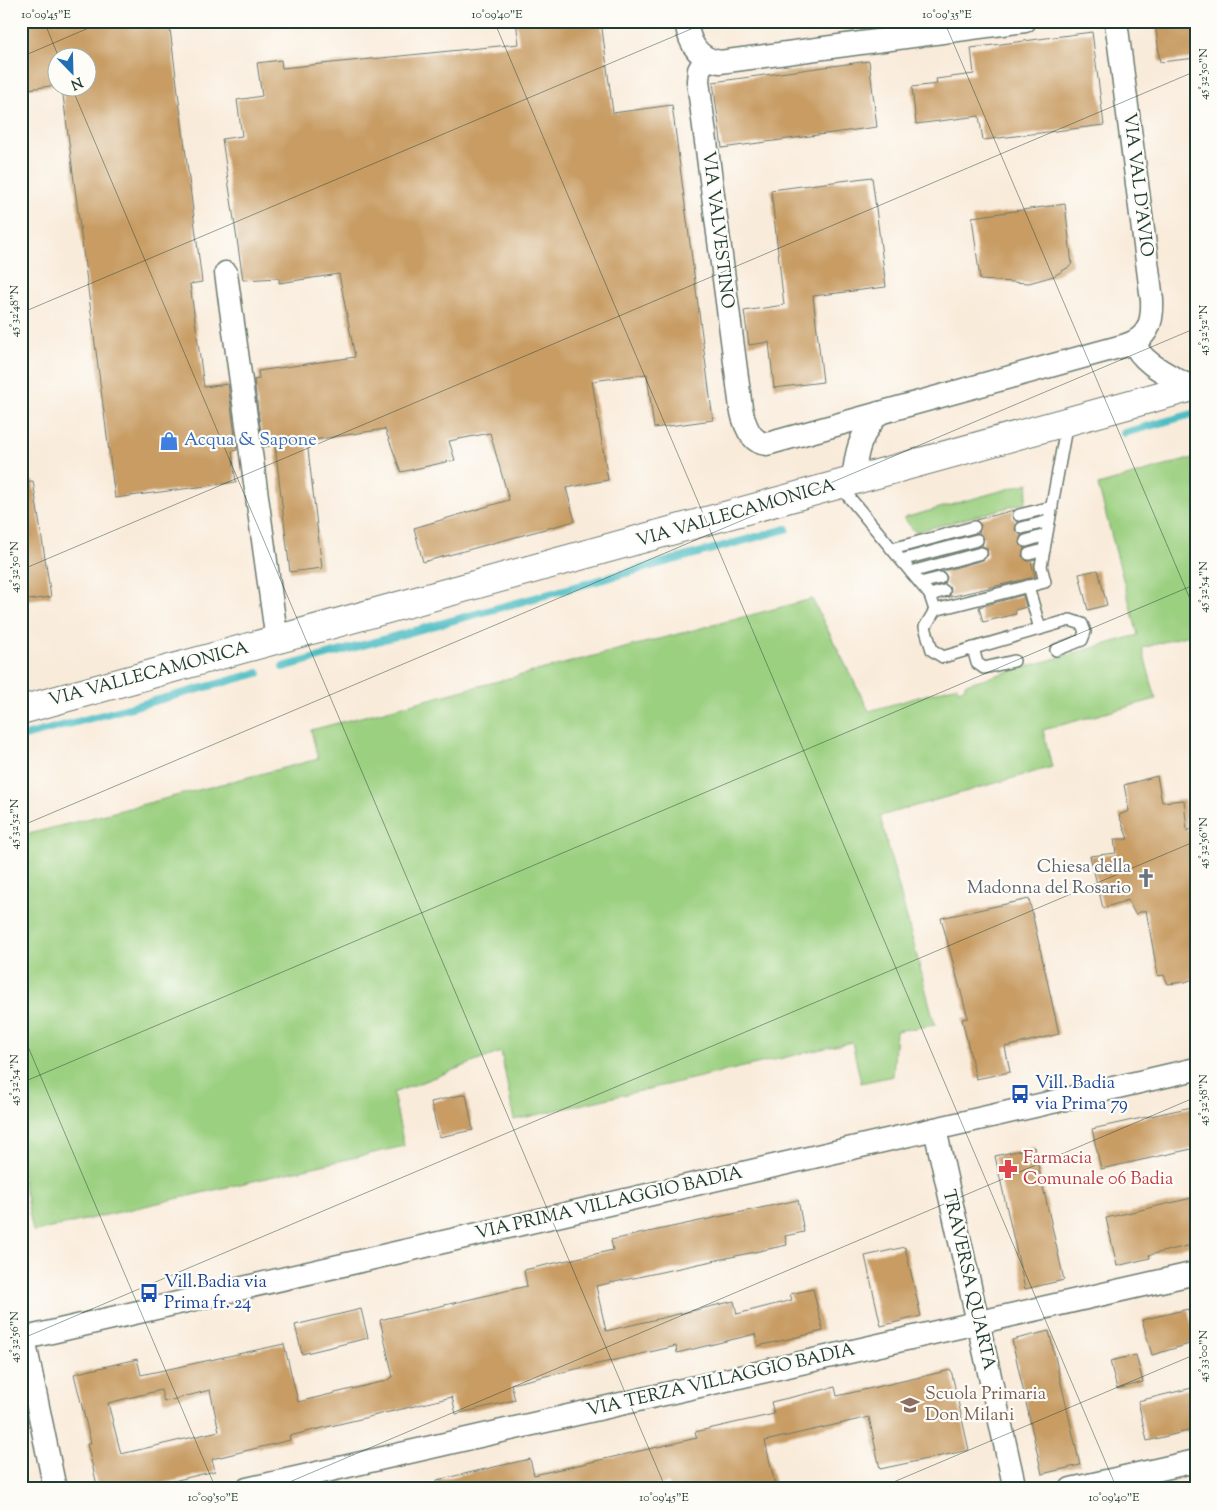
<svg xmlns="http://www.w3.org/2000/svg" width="1217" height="1510" font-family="'Sorts Mill Goudy',serif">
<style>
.green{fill:#9cd081;stroke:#5e865a}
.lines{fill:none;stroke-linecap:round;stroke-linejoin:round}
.stream{stroke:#50bec4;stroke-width:8}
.building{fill:#c89c64;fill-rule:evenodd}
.lane-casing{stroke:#6b7a6e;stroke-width:14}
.street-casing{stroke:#6b7a6e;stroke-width:25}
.secondary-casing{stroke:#6b7a6e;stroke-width:30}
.lane{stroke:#fff;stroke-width:11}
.street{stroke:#fff;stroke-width:22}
.secondary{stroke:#fff;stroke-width:28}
.ticks{fill:none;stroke:#1f3d34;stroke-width:1;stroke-opacity:0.45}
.labels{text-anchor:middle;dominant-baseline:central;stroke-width:4.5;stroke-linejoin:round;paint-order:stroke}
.street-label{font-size:18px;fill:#1f3d34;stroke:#fdfcf7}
.shop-label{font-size:18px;fill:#366cbe;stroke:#fdfcf7;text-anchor:start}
.worship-label{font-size:18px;fill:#5b616d;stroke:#fdfcf7;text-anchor:end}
.transit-label{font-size:18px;fill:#164399;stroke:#fdfcf7;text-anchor:start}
.health-label{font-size:18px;fill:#be3a42;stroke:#fdfcf7;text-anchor:start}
.education-label{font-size:18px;fill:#785e54;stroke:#fdfcf7;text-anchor:start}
.neatline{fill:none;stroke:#1f3d34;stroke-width:2}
.ticks-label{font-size:12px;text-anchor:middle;fill:#1f3d34}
</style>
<rect width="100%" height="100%" fill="#fdfcf7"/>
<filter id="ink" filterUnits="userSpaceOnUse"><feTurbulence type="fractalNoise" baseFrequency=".02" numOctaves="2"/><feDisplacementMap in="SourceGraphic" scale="10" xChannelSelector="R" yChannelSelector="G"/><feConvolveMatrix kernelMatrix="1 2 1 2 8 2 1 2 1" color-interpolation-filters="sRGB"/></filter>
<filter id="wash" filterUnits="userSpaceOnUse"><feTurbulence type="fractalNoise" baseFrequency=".0096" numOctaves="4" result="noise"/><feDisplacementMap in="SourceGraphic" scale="20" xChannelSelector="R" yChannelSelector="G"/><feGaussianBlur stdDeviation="1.12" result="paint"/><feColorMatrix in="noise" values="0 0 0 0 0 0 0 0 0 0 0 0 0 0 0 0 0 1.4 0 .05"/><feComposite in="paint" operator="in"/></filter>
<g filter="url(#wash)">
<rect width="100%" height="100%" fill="#f9ebda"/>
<g class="green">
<path d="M1196,457v176l-54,15 14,51 -113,31 9,37 -172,49 55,209 -39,6 -3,45 -32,7 -9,-41 -338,78 -13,-68 -108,41 11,53 -371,86 -12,-61v-335l297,-77 -7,-29 501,-131 57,112 88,-25 1,4 7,-2v-4l173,-49 -40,-150z"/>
<path d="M1029,483l-4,20 -110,29 -11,-14z"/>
</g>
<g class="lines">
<g class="stream">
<path d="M1124,433l72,-20"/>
<path d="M283,667l503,-138"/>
<path d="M21,737l237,-64"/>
</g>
</g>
<g id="blocks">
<g class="building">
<path d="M21,21h148l33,261 -12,2 14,103 24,-3 9,66 -5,1 4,31 -121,16 -53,-410h26v-30h-30v27l-37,5z"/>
<path d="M516,21h85l12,92 59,-8 41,315 -59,8 -7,-54 -55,7 16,99 -42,8 9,33 -152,41 -9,-34 95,-28 -19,-67 -41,8 6,19 -54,12 -16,-43 -78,12 15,127 -32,4 -15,-127 -12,2 -9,-67 5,-1 -1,-8 97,-14 -16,-83 -60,9v-5l-36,2 -21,-141 20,-3 -5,-36 25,-4 -5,-33 24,-3 1,8 237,-24z"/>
<path d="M1155,21h41v37l-36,4z"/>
<path d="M1092,32l12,93 -121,15 -4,-24 -63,8 -4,-37 25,-3 -1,-5 38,-5 -3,-26z"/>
<path d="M869,61l8,66 -155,21 -9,-66z"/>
<path d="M872,177l14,110 -73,9 10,86 -49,6 -5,-46 -20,3 -5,-34 40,-6 -13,-115z"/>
<path d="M1065,204l7,61 -18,11 -25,7 -49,-3 -8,-63z"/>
<path d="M33,481l18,116 -30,4v-119z"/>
<path d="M1014,510l-2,7 5,5 -2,8 6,5 -2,8 5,5 -2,8 5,5h4l4,16 -90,21 5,-2 1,-7 -6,-5 2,-7 -4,-6 40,-11 5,-5 -1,-7 -5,-2 2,-8 -5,-5 2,-8 -5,-5z"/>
<path d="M1098,570l9,35 -19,5 -9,-36z"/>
<path d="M1023,595l3,12 -11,3 1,4 -33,8 -4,-15z"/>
<path d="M1157,776l5,26 22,-2 3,31 9,-4v72l-5,2 5,17v60l-11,4 -17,2 -4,-9 -6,1 -12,-66 -11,4 -7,-14 -25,8 -13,-52 26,-3 -2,-14h14l-9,-24 10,-4 -5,-26z"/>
<path d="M1029,899l30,135 -54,13 5,25 -34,7 -14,-60 6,-1 -27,-100z"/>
<path d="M466,1094l7,36 -34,7 -8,-35z"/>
<path d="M1196,1106v42l-95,21 -9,-40z"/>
<path d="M1034,1147l30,133 -39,9 -30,-133z"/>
<path d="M1196,1197v47l-47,11 1,3 -33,8 -11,-48z"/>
<path d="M798,1200l6,32 -19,4 2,9 -191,41 10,45 128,-30 3,13 55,-14 -2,-6 23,-5 10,42 -65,15 -3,-12 -78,19 -1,-7 -165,38 4,16 -59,14 -4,-17 -163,39 1,4 -78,19 3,12 -75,18h-42l-11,-45 4,-1 -17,-69 63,-15 4,16 143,-31 14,58 87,-21 8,-4 -13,-57 147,-34 -3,-16 89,-20 -2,-10zM161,1390l3,12 46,-12 9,41 -98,23 -13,-51z"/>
<path d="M905,1247l16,69 -40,10 -16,-70z"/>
<path d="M361,1309l7,29 -66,16 -7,-29z"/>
<path d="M1188,1309l8,33 -44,13 -10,-35z"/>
<path d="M1049,1331l31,134 -38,9 -30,-134z"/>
<path d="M1136,1355l7,27 -26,7 -7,-28z"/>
<path d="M951,1370l18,80 -89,19 -11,-52 -104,24 11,48h-107l-1,-6 -23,6h-207l-1,-9 93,-21 4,16 163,-37 -2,-6 79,-18 -3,-12 64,-15 2,9z"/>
<path d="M1196,1387v42l-49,12 -9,-40z"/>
</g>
</g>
</g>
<g filter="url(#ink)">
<use href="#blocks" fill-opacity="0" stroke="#6b7a6e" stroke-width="1"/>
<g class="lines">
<g class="lane-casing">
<g id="lane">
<path d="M839,485l91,110 5,15 110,-28 -4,-16 26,-144"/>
<path d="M1019,515l33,-8"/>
<path d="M1022,528l27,-7"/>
<path d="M1026,541l20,-6"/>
<path d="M892,549l82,-22"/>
<path d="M1029,554l15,-4"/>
<path d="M901,560l76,-20"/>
<path d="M911,572l70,-19"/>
<path d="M920,583l20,-5"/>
<path d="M1028,586l12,43"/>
<path d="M930,595l14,-4"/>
<path d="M935,610l-10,17 7,23 11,7 127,-37 12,4 3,8 -3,8 -26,10"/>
<path d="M973,648l4,15 7,5 30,-7"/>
</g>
</g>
<g class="street-casing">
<g id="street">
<path d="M686,21c3,22 11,38 34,41l305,-41"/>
<path d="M706,58l-7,12 -1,11 43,327c3,15 9,35 26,36l359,-99c22,-7 27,-22 26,-45l-36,-279"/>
<path d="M226,273l51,368"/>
<path d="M1134,342c7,22 38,34 56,45"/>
<path d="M853,481c3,-29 6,-45 26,-68"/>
<path d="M935,1129l80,360"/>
<path d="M21,1339l1175,-270"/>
<path d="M24,1339l31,150"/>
<path d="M247,1489l949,-216"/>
<path d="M1071,1489l125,-28"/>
</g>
</g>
<g class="secondary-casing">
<path id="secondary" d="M21,710l1175,-324"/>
</g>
<use href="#lane" class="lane"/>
<use href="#street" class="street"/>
<use href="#secondary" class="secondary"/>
</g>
</g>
<path class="ticks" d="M44,21l15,37M494,21l623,1468M944,21l252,592M21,57l84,-36M72,88l594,1401M21,313l689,-292M21,570l1175,-499M21,826l1175,-498M21,1030l195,459M21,1083l1175,-499M21,1339l1175,-498M273,1489l923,-392M877,1489l319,-135"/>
<defs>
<g id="shop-bare" transform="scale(1.5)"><path d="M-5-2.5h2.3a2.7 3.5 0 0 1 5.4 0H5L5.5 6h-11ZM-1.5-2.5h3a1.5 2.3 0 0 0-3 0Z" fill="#3f7fe0" stroke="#fdfcf7" stroke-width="2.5" paint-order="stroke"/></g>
<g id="church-bare" transform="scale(1.5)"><path d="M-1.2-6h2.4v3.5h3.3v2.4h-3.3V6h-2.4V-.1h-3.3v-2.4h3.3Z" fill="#6b7280" stroke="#fdfcf7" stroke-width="2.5" paint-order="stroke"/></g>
<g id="bus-bare" transform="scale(1.5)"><path d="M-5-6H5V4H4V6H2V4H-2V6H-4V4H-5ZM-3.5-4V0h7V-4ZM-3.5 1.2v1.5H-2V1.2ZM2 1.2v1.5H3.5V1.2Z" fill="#1a4fb4" stroke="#fdfcf7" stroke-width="2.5" paint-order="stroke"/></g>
<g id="pharmacy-bare" transform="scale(1.5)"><path d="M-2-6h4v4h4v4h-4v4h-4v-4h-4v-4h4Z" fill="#e0444e" stroke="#fdfcf7" stroke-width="2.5" paint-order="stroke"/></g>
<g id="school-bare" transform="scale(1.5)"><path d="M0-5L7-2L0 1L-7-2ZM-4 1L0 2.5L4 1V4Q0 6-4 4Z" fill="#8d6e63" stroke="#fdfcf7" stroke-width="2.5" paint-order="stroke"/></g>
</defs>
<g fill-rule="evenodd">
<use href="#shop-bare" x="169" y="441"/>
<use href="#church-bare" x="1146" y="878"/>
<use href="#bus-bare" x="1020" y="1094"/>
<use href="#pharmacy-bare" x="1008" y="1169"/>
<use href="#bus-bare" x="149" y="1293"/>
<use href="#school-bare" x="910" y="1405"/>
</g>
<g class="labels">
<g class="street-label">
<text transform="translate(1137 185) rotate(83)">VIA VAL D'AVIO</text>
<text transform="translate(717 230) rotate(83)">VIA VALVESTINO</text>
<text transform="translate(736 514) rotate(-16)">VIA VALLECAMONICA</text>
<text transform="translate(149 675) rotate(-15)">VIA VALLECAMONICA</text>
<text transform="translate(609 1204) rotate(-13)">VIA PRIMA VILLAGGIO BADIA</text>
<text transform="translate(968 1280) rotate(77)">TRAVERSA QUARTA</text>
<text transform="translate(721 1381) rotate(-13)">VIA TERZA VILLAGGIO BADIA</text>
</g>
<g class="shop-label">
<text x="184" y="441">Acqua &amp; Sapone</text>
</g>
<g class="worship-label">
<text x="1131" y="868">Chiesa della<tspan x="1131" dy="21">Madonna del Rosario</tspan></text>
</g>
<g class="transit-label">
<text x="1035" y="1084">Vill. Badia<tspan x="1035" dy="21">via Prima 79</tspan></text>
<text x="164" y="1283">Vill.Badia via<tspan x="164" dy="21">Prima fr. 24</tspan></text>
</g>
<g class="health-label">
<text x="1023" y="1159">Farmacia<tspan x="1023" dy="21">Comunale 06 Badia</tspan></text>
</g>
<g class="education-label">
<text x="925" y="1395">Scuola Primaria<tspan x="925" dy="21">Don Milani</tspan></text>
</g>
</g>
<rect width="1217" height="1510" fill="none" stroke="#fdfcf7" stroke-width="55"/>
<g transform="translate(72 72) rotate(157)"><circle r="24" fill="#fdfcf7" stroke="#a4b0a9"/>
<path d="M0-4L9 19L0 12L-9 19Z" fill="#1f6fb2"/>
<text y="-8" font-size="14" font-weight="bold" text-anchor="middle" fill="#1f3d34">N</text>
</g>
<rect x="28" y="28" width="1162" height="1454" class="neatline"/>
<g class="ticks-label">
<text x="46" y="18">10°09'45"E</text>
<text x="497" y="18">10°09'40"E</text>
<text x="947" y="18">10°09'35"E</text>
<text transform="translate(1203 74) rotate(-90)" y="4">45°32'50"N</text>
<text transform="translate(14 311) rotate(-90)" y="4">45°32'48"N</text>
<text transform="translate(1203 330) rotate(-90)" y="4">45°32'52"N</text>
<text transform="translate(14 567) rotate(-90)" y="4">45°32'50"N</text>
<text transform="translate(1203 587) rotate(-90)" y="4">45°32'54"N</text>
<text transform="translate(14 824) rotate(-90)" y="4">45°32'52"N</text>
<text transform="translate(1203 843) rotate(-90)" y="4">45°32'56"N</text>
<text transform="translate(14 1080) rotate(-90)" y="4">45°32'54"N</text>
<text transform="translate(1203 1100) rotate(-90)" y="4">45°32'58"N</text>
<text transform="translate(14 1337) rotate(-90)" y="4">45°32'56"N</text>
<text transform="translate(1203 1356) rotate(-90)" y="4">45°33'00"N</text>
<text x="213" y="1501">10°09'50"E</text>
<text x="664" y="1501">10°09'45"E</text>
<text x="1114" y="1501">10°09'40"E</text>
</g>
</svg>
